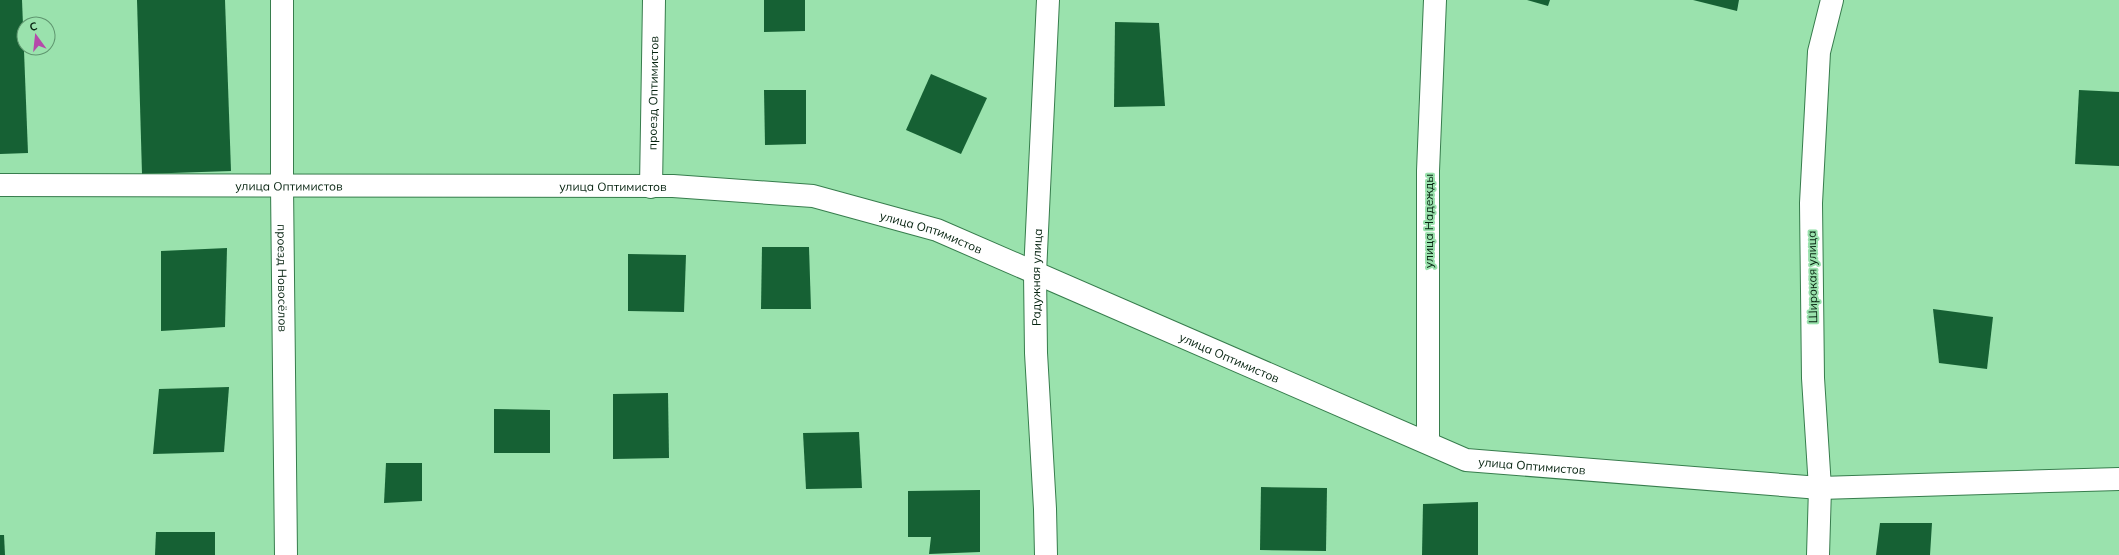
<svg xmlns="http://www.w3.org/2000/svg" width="2119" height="555" font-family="Mulish,sans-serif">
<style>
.building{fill:#166134}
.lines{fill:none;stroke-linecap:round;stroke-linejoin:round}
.minor-casing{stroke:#377d4d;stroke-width:24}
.minor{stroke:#fff;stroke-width:22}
.labels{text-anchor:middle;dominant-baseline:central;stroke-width:4;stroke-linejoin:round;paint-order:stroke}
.street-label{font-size:12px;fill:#072411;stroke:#9ae2ad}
</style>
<rect width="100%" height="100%" fill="#9ae2ad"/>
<g class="building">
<path d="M0,0h22l6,153 -28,1z"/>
<path d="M137,0h88l6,171 -89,3z"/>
<path d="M764,0h41v31l-41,1z"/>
<path d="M1527,0h23l-2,6z"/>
<path d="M1693,0h46l-2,11z"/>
<path d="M1115,22l44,1 6,83 -51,1z"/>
<path d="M931,74l56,24 -26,56 -55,-24z"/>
<path d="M764,90h42v54l-41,1z"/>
<path d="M2079,90l40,2v74l-44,-2z"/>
<path d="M762,247h47l2,62h-50z"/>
<path d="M227,248l-2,79 -64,4v-80z"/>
<path d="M628,254l58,1 -2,57 -56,-1z"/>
<path d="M1933,309l60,8 -6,52 -48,-6z"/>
<path d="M229,387l-5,65 -71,2 6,-65z"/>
<path d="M668,393l1,65 -56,1v-65z"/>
<path d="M494,409l56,1v43h-56z"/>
<path d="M859,432l3,56 -56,1 -3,-56z"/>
<path d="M386,463h36v38l-38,2z"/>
<path d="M1261,487l66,1 -1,63 -66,-1z"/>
<path d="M980,490v62l-51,2 2,-17h-23v-46z"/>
<path d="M1478,502v53h-56l1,-51z"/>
<path d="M1880,523h52l-2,32h-54z"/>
<path d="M156,532h59v23h-60z"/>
<path d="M0,535h4l1,20h-5z"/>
</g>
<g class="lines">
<g class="minor-casing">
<g id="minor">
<path id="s1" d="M282,0v186l4,369"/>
<path id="s2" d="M0,185l673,1 140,10 124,34 529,230 354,28 299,-9"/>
<path id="s3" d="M651,187l3,-187"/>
<path d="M1428,442v-271l7,-171"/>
<path id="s4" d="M1046,555l-1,-46 -9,-156 -1,-80 13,-273"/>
<path d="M1818,555l2,-67 -7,-110 -2,-175 8,-151 13,-52"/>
</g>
</g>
<use href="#minor" class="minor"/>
</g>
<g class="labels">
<g class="street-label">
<text stroke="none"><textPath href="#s3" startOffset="94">проезд Оптимистов</textPath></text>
<text stroke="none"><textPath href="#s2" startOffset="289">улица Оптимистов</textPath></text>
<text stroke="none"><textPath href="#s2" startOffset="613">улица Оптимистов</textPath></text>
<text transform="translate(1428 221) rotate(-90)">улица Надежды</text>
<text stroke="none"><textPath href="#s2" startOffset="937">улица Оптимистов</textPath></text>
<text transform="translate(1812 277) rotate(-91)">Широкая улица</text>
<text stroke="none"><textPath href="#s1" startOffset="278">проезд Новосёлов</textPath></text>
<text stroke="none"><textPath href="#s4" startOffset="278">Радужная улица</textPath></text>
<text stroke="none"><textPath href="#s2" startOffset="1261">улица Оптимистов</textPath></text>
<text stroke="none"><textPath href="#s2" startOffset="1585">улица Оптимистов</textPath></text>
</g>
</g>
<g transform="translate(36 36) rotate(345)"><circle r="19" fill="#9ae2ad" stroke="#5f966f"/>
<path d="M0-3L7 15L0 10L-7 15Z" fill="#b54aaa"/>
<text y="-6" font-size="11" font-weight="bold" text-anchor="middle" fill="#072411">С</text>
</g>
</svg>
